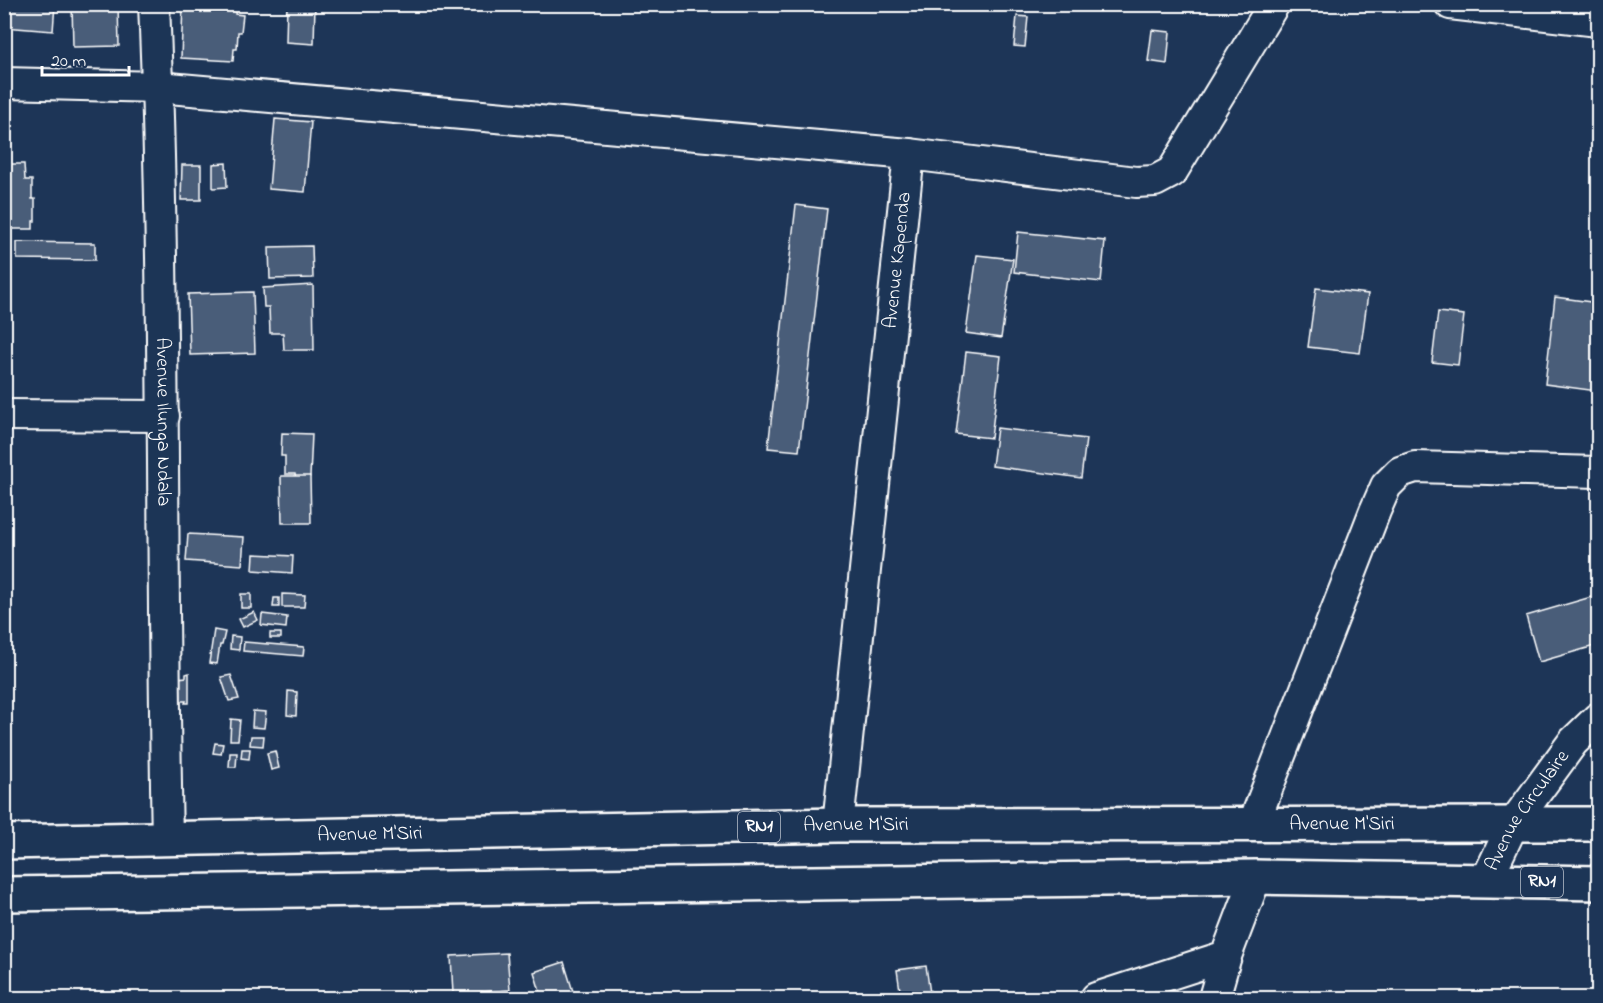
<svg xmlns="http://www.w3.org/2000/svg" width="1603" height="1003" font-family="'Indie Flower',sans-serif">
<style>
.building{fill:#4a5d79;stroke:#fff;stroke-width:1.5}
.lines{fill:none;stroke-linecap:round;stroke-linejoin:round}
.minor-casing{stroke:#fff;stroke-width:34}
.highway-casing{stroke:#fff;stroke-width:38}
.minor{stroke:#1d3557;stroke-width:30}
.highway{stroke:#1d3557;stroke-width:33}
.labels{text-anchor:middle;dominant-baseline:central;stroke-width:5;stroke-linejoin:round;paint-order:stroke}
.shield{fill:#1d3557;stroke:#bbc2cd;stroke-width:1.5}
.shield-label{font-size:18px;font-weight:bold;fill:#fff}
.street-label{font-size:20px;fill:#fff;stroke:#1d3557}
</style>
<rect width="100%" height="100%" fill="#1d3557"/>
<filter id="ink" filterUnits="userSpaceOnUse"><feTurbulence type="fractalNoise" baseFrequency=".0167" numOctaves="2"/><feDisplacementMap in="SourceGraphic" scale="12" xChannelSelector="R" yChannelSelector="G"/><feConvolveMatrix kernelMatrix="1 2 1 2 8 2 1 2 1" color-interpolation-filters="sRGB"/></filter>
<g filter="url(#ink)">
<g class="building">
<path d="M4,4h51l-2,27 -49,-4z"/>
<path d="M72,4h46l1,42 -46,1z"/>
<path d="M183,4h53l-1,10 8,1 -2,17h-3l-1,17h-3l-1,12 -52,-3z"/>
<path d="M287,4h28l-1,40 -28,-2z"/>
<path d="M1017,16l11,1 -3,30 -11,-1z"/>
<path d="M1152,30l18,2 -3,32 -19,-3z"/>
<path d="M275,119l36,3 -6,70 -36,-3z"/>
<path d="M226,163l1,24 -14,1v-24z"/>
<path d="M4,164h20l1,16h7v19h3v22h-2v8h-29z"/>
<path d="M182,165h19v35h-20z"/>
<path d="M796,205l31,4 -28,242 -31,-3z"/>
<path d="M1018,232l87,9 -4,41 -87,-10z"/>
<path d="M17,242l78,1v17l-78,-1z"/>
<path d="M312,246l1,32 -43,1 -1,-32z"/>
<path d="M977,255l36,4 -12,79 -35,-5z"/>
<path d="M313,285l1,65h-30l-1,-17h-13l-1,-26h-5l-1,-19z"/>
<path d="M1316,288l52,6 -8,59 -52,-6z"/>
<path d="M253,292l2,61 -65,2 -2,-61z"/>
<path d="M1555,297l43,6v73l-1,15 -52,-7z"/>
<path d="M1438,312l26,3 -6,50 -26,-3z"/>
<path d="M966,352l35,4 -10,82 -35,-4z"/>
<path d="M997,428l89,11 -5,39 -89,-12z"/>
<path d="M282,433l30,1 -2,43h-5l-1,3h-8l-1,-6h-10v-18h-4z"/>
<path d="M281,476h29l1,47h-29z"/>
<path d="M188,534l56,3 -2,28 -56,-4z"/>
<path d="M254,554l39,2 -1,17 -39,-3z"/>
<rect x="241" y="594" width="10" height="14"/>
<path d="M282,594l23,1 -1,12h-22z"/>
<path d="M1598,595v50l-59,17 -13,-46z"/>
<path d="M274,598h5v9h-6z"/>
<path d="M254,612l4,8 -15,7 -4,-8z"/>
<path d="M262,614l25,3 -1,11 -25,-3z"/>
<path d="M214,630l11,2 -3,13h-2l-3,19 -8,-1z"/>
<rect x="270" y="633" width="11" height="5"/>
<path d="M231,636l9,1 -1,13 -9,-1z"/>
<path d="M244,642l60,5 -1,9 -60,-5z"/>
<path d="M189,673v30h-4l1,-2h-7l-1,-23 8,-1v-3z"/>
<path d="M231,675l8,24 -10,2 -8,-24z"/>
<path d="M288,691l9,1 -1,24 -9,-1z"/>
<path d="M253,711l13,1 -2,16 -12,-1z"/>
<path d="M231,719l9,1 -2,20h-8z"/>
<path d="M251,736h13l-1,10 -13,-1z"/>
<path d="M215,743l8,1 -2,10 -8,-1z"/>
<path d="M242,749h8l-1,10 -8,-1z"/>
<path d="M275,751l4,17 -8,2 -4,-17z"/>
<path d="M230,753h7l-1,14h-7z"/>
<path d="M507,953l3,37 -57,4 -2,-38z"/>
<path d="M564,962l11,36h-33l-8,-26z"/>
<path d="M926,966l4,27 -29,4 -4,-27z"/>
</g>
<g class="lines">
<g class="minor-casing">
<g id="minor">
<path id="s1" d="M154,4c12,279 7,557 13,835"/>
<path d="M1450,4l148,17"/>
<path d="M4,83l154,4 751,67"/>
<path d="M4,415l160,1"/>
<path id="s2" d="M838,825l71,-671 227,28 19,-1 17,-9 102,-168"/>
<path d="M1253,825l122,-314 11,-25 14,-14 15,-5 183,5"/>
<path id="s3" d="M1486,881l27,-57 60,-82 25,-24"/>
<path d="M1096,998l130,-42 30,-79"/>
<path d="M1214,998l12,-42"/>
</g>
</g>
<g class="highway-casing">
<g id="highway">
<path id="s4" d="M4,842l834,-17 760,-1"/>
<path d="M4,894l1252,-17 342,6"/>
</g>
</g>
<use href="#minor" class="minor"/>
<use href="#highway" class="highway"/>
</g>
</g>
<g class="labels">
<g class="shield">
<rect x="738" y="812" width="42" height="30" rx="4.5"/>
<rect x="1521" y="867" width="42" height="30" rx="4.5"/>
</g>
<g class="shield-label">
<text x="759" y="827">RN1</text>
<text x="1542" y="882">RN1</text>
</g>
<g class="street-label">
<text stroke="none"><textPath href="#s2" startOffset="568">Avenue Kapenda</textPath></text>
<text stroke="none"><textPath href="#s1" startOffset="418">Avenue Ilunga Ndala</textPath></text>
<text stroke="none"><textPath href="#s3" startOffset="82">Avenue Circulaire</textPath></text>
<text stroke="none"><textPath href="#s4" startOffset="1338">Avenue M'Siri</textPath></text>
<text stroke="none"><textPath href="#s4" startOffset="852">Avenue M'Siri</textPath></text>
<text stroke="none"><textPath href="#s4" startOffset="366">Avenue M'Siri</textPath></text>
</g>
</g>
<rect width="1603" height="1003" fill="none" stroke="#1d3557" stroke-width="24"/>
<rect x="12" y="12" width="1579" height="979" fill="none" stroke="#fff" stroke-width="2" filter="url(#ink)"/>
<path d="M42 66v9h87v-9" fill="none" stroke="#ffffff" stroke-width="3"/>
<text x="51" y="66" font-size="18" fill="#ffffff" stroke="#1d3557" stroke-width="4.5" paint-order="stroke">20 m</text>
</svg>
